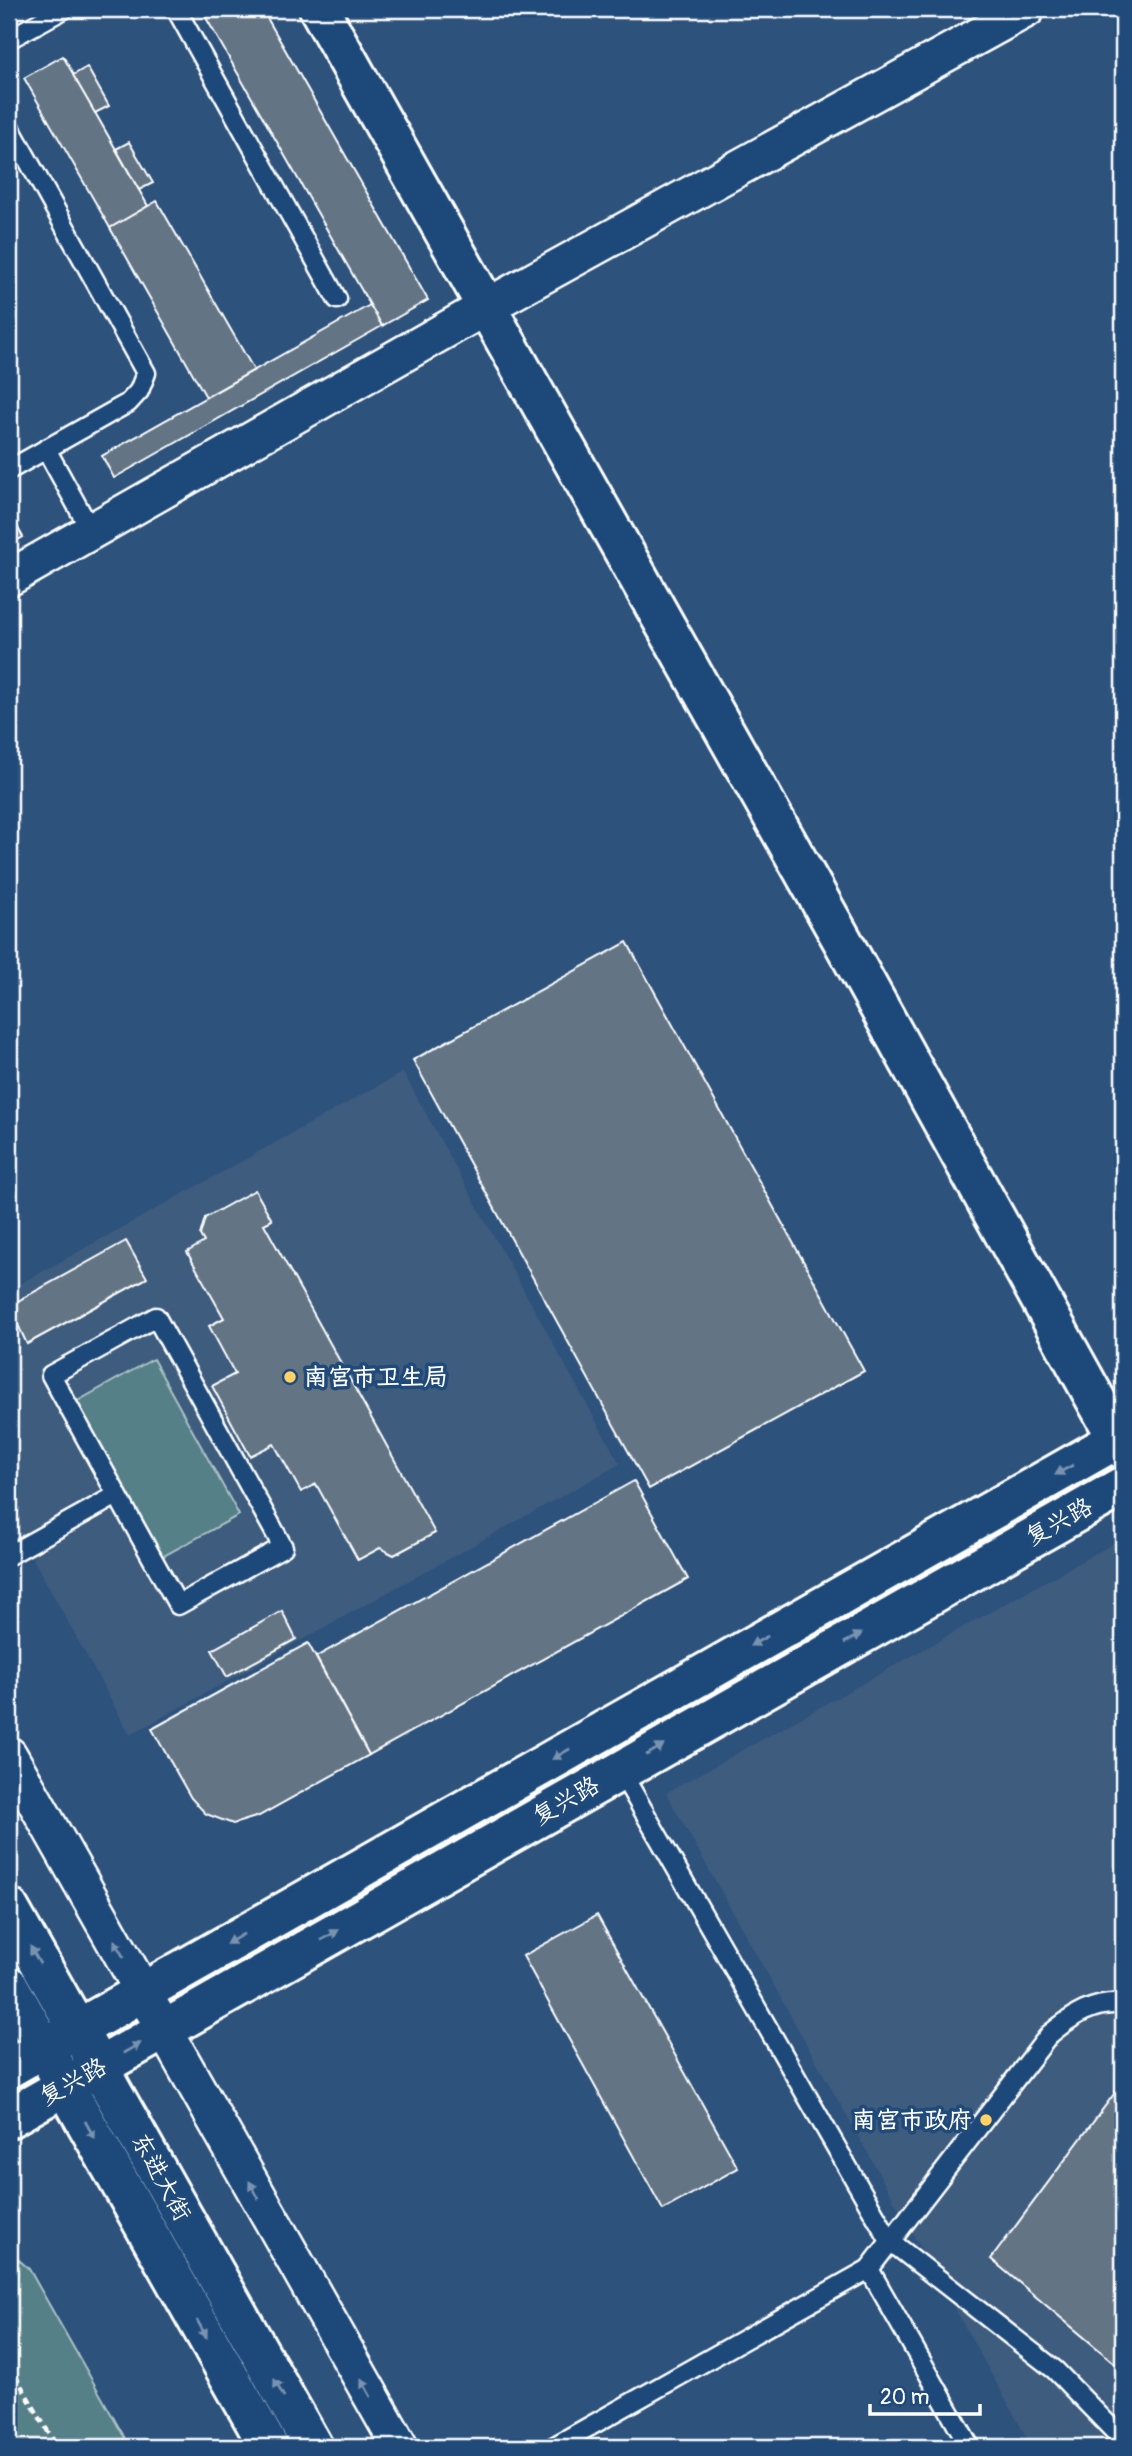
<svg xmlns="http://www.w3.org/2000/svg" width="1132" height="2456" font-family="Pangolin,'LXGW WenKai TC',sans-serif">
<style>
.built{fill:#3e5c7e}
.green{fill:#568088;stroke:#aac0c4;stroke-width:2}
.building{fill:#647484;stroke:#fff;stroke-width:2}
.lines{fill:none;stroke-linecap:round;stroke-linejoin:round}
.lane-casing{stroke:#fff;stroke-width:23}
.street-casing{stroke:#fff;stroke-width:40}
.secondary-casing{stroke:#fff;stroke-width:44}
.path{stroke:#fff;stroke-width:4.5;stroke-dasharray:7 5;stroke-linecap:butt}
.lane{stroke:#1f4a7a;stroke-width:18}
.street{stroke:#1f4a7a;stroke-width:35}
.secondary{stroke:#1f4a7a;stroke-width:38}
.oneway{fill:#7992af}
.poi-dot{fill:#ffd166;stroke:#1f4a7a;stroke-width:2.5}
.labels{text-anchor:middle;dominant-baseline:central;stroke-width:7;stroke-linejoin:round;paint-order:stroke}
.poi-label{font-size:24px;font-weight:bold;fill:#fff;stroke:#1f4a7a;text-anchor:start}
.street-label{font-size:24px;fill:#fff;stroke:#1f4a7a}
</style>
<rect width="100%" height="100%" fill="#2d527c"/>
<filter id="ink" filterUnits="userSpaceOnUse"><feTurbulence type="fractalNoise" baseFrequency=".0143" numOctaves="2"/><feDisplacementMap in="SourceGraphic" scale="14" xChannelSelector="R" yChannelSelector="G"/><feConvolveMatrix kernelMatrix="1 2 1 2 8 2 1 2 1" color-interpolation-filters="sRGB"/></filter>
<g filter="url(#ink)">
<g class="built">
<path d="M403,1072l217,392 -490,271 -121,-220v-225z"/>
<path d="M1123,1538v909h-91l-366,-654z"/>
</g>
<g class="green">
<path d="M153,1359l86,156 -77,42 -86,-155z"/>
<path d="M9,2251l20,18 101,178h-121z"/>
</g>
<g class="building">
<path d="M201,9h61l166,291 -46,26z"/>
<path d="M63,56l85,150 -38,22 -86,-150z"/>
<path d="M87,67l22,39 -14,7 -22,-38z"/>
<path d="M129,142l24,41 -14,7 -23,-41z"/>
<path d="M157,201l97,169 -48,27 -96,-169z"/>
<path d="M370,305l12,21 -268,152 -12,-22z"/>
<path d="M9,512l14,25 -14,8z"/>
<path d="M627,942l237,429 -215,118 -236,-429z"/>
<path d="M255,1190l17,30 -8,4 171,309 -41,22 -14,-7 -22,12 -42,-76 -15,8 -27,-48 -24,12 -38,-70 23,-12 -26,-48 15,-8 -37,-66 17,-10 -4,-7 5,-17z"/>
<path d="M126,1241l21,37 -120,66 -18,-38z"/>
<path d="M634,1481l54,98 -319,176 -53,-98z"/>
<path d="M282,1611l14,28 -69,38 -15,-27z"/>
<path d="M308,1643l61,112 -110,61 -26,8 -27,-10 -15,-16 -39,-69z"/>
<path d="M597,1915l141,253 -75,42 -140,-254z"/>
<path d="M1123,2082v288l-132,-111z"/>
</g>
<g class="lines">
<g class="lane-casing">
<g id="lane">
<path d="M176,9l161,290"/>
<path d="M9,39l55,-30"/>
<path d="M9,126l137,247 -7,18 -11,12 -119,67"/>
<path d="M46,449l45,82"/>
<path d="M156,1317l127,230 -105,58 -127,-230z"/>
<path d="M9,1555l108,-60"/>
<path d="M620,1770l270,471 165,129 68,70"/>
<path d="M869,2269l181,-235c23,-19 43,-32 73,-30"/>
<path d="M553,2447l316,-178 101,178"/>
</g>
</g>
<g class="street-casing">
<g id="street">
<path d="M9,578l477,-271 541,-298"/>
<path d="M9,1755l391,692"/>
</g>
</g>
<g class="secondary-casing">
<g id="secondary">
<path d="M319,9l522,929 282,511"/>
<path d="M9,1908l304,539"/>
<path d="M9,1986l260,461"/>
<path d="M9,2068l1114,-632"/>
<path d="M9,2118l1114,-632"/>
</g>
</g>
<path class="path" d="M9,2365l48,82"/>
<use href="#lane" class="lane"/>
<use href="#street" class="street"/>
<use href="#secondary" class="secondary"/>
</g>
<defs><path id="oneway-solid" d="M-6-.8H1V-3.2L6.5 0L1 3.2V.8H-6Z" transform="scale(1.75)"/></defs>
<g class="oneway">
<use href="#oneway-solid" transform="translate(1064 1470) rotate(151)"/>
<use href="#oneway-solid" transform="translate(853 1638) rotate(-29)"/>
<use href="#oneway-solid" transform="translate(759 1641) rotate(151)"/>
<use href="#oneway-solid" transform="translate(655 1750) rotate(-30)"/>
<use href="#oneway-solid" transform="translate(561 1754) rotate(150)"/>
<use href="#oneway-solid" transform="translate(330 1935) rotate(-30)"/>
<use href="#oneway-solid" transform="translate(235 1939) rotate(150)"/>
<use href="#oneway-solid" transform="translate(119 1949) rotate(-119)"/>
<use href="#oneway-solid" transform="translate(35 1955) rotate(-119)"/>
<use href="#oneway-solid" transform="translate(132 2048) rotate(-30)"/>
<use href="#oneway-solid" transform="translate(90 2130) rotate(61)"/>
<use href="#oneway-solid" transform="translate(254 2190) rotate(-119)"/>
<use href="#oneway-solid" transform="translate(202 2329) rotate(61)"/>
<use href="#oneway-solid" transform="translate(279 2388) rotate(-119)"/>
<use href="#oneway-solid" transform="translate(366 2388) rotate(-119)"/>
</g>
</g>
<g class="poi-dot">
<circle cx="290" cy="1377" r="7"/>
<circle cx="986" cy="2120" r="7"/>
</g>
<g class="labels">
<g class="poi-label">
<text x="304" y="1377">南宫市卫生局</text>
<text x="972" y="2120" text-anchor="end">南宫市政府</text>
</g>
<g class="street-label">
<text transform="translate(1059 1522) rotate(-29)">复兴路</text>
<text transform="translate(566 1801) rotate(-30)">复兴路</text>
<text transform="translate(73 2082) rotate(-29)">复兴路</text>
<text transform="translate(161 2177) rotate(61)">东进大街</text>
</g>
</g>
<rect width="1132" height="2456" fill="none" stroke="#1f4a7a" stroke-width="35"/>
<rect x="18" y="18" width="1097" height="2421" fill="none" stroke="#fff" stroke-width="2.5" filter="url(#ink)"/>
<path d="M870 2404v10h110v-10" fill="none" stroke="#ffffff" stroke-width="3.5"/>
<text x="880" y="2404" font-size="21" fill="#ffffff" stroke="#1f4a7a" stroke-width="5" paint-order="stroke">20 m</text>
</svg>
